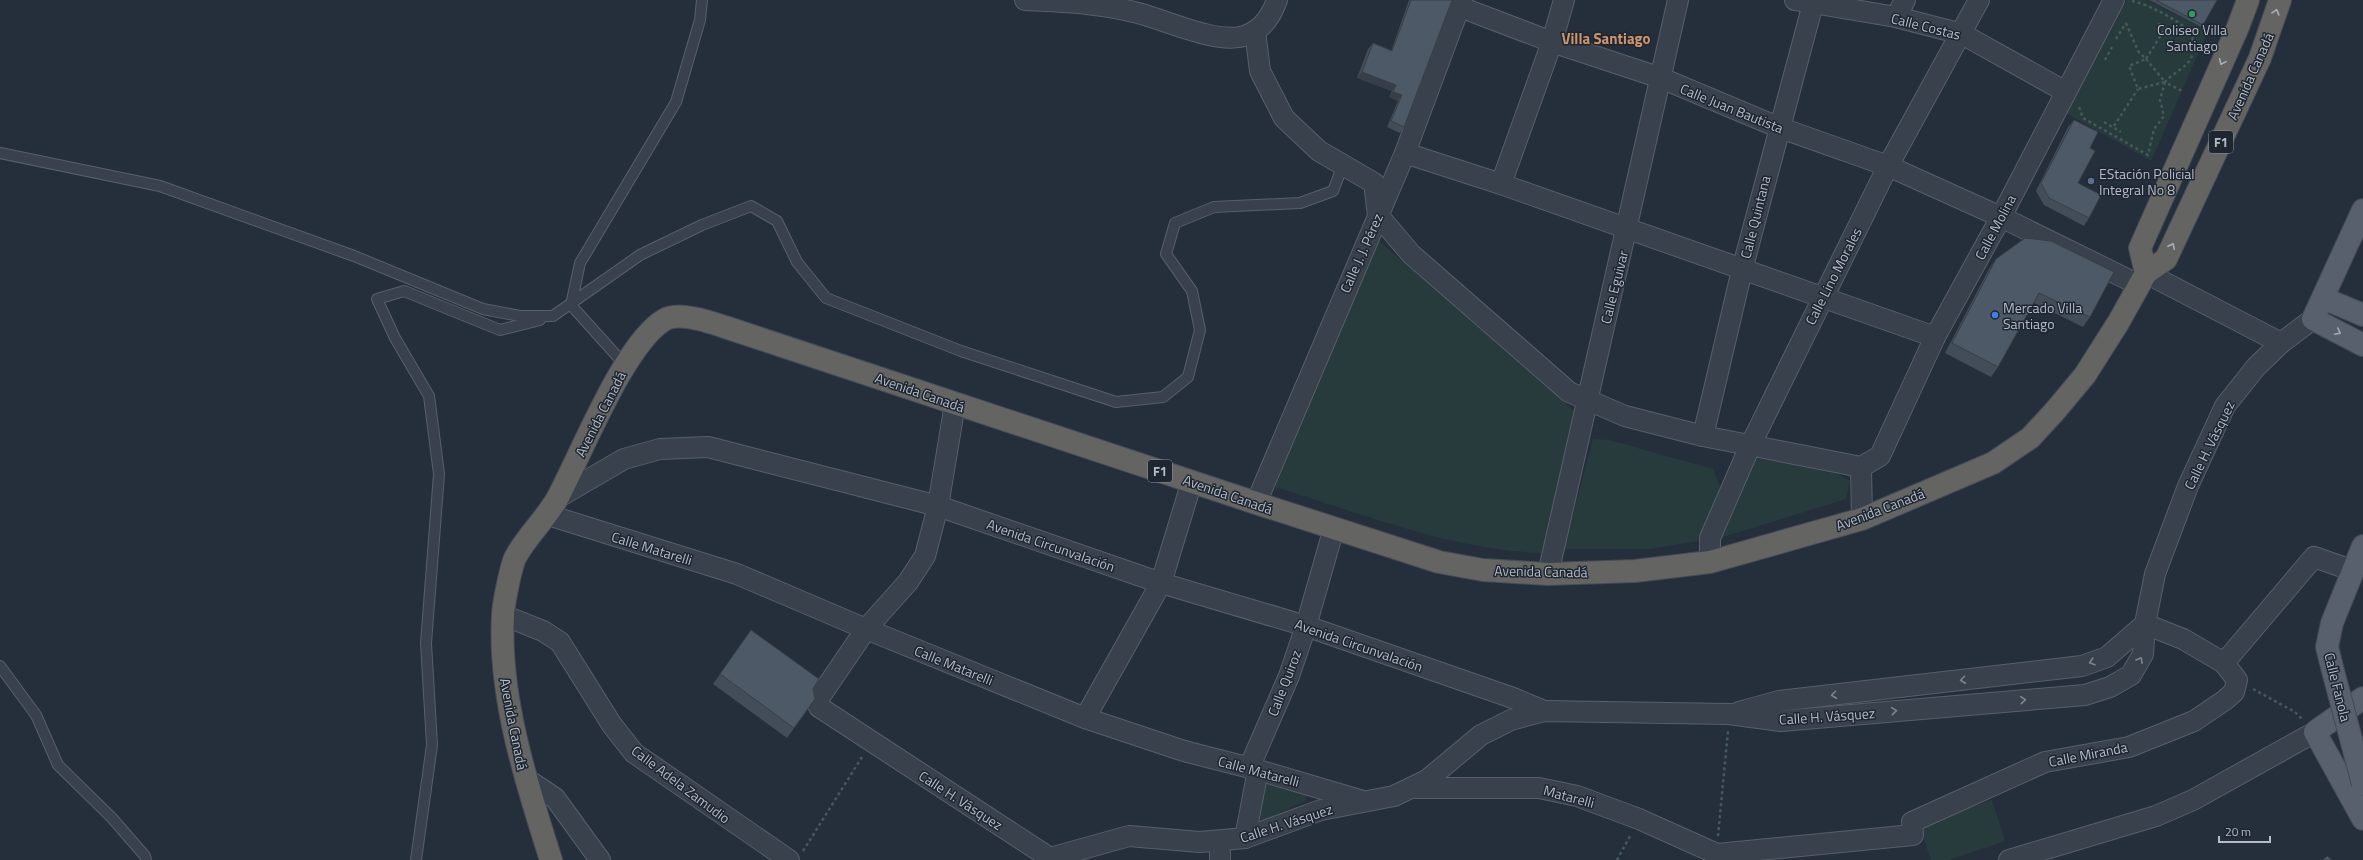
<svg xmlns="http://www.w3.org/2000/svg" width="2363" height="860" font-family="'Titillium Web',sans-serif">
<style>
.green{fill:#273b3d}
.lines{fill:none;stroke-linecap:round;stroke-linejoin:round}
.service-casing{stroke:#575f6a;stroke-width:12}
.minor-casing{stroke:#575f6a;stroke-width:22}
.primary-casing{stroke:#424a55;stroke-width:24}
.trunk-casing{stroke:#444c57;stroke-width:24}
.path{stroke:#45585a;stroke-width:2.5;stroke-dasharray:3 3;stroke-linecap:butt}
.service{stroke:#39414c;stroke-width:10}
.minor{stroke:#39414c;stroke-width:20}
.primary{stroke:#57606c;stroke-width:22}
.trunk{stroke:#646462;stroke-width:22}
.primary-bridge-casing{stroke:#424a55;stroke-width:24;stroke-linecap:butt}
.primary-bridge{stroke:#57606c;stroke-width:22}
.wall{fill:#434d59}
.shaded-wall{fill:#373e48}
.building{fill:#4e5967;stroke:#373e48}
.oneway{stroke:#a9afb9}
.oneway2{stroke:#a2aab6}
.oneway3{stroke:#7d8590}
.leisure-dot{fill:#2e9e5b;stroke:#1e2631;stroke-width:1.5}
.service-dot{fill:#5c6f8a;stroke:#1e2631;stroke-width:1.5}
.shop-dot{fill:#3f7fe0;stroke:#1e2631;stroke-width:1.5}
.labels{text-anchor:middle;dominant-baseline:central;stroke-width:3;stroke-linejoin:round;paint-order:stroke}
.shield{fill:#1e2631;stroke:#888f9b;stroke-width:1}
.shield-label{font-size:13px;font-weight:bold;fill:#b5bcc8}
.street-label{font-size:14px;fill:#b5bcc8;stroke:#1e2631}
.poi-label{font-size:14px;fill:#b5bcc8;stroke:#1e2631;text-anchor:start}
.neighbourhood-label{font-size:15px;font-weight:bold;fill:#ce956a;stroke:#1e2631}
</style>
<rect width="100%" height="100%" fill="#252f3c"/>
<g class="green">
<path d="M2127,0h19l62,31 -57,130 -85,-48z"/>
<path d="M1379,241l195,170 -31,142c-93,-3 -182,-40 -271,-67z"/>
<path d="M1593,439l16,1 104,29 7,18 -22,54 -49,8h-85z"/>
<path d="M1756,458l81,16 13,7 -4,18 -123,38z"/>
<path d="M1262,782l45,12 -1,6 -42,20 -7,-2z"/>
<path d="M1992,800l13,41 -56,19h-18l-12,-35z"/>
</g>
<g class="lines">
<g class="service-casing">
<g id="service">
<path d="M0,153l160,33 194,70 129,53 37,7h33l87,-61 62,-30 49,-19 26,15 20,41 29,36 135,53 155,51 47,-5 25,-20 12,-47 -8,-39 -26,-37 9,-31 39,-16 86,-4 33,-12 10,-26"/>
<path d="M625,365l-54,-60 9,-42 96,-161 24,-82 2,-20"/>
<path d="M0,666l36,49 22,50 54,53 33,38 1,4"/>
<path d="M416,860l16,-115 -6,-102 13,-169 -10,-78 -34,-58 -18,-39 27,-8 96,39 40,-10"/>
</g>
</g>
<g class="minor-casing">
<g id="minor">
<path d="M1025,0c37,2 74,3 109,12 30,7 76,30 106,25 20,-4 31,-20 37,-37"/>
<path d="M1795,0l101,17 66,17 104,58"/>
<path d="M1460,7l92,35 109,36 117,49 110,39 113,51 138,68"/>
<path d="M1896,17l9,-17"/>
<path d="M1255,31l5,40 24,47 35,33 55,32 4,32 33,39 158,138 56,24 78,20 158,31 19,-11 55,-119 66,-120 113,-217"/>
<path d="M1405,153l96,31 434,153"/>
<path d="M1501,184l51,-142 12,-42"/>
<path d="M2146,273l135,70"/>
<path d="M955,404l-17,102 -13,50 -17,26 -42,47 -49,72 2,6 231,151 79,-22 71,6 45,-4 76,-28 73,-14 33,-16 54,-45 30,-15 33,-9 185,3 52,7 304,-26 25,-8 21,-12 12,-21 2,-30 10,-50 33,-88 37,-80 31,-39 25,-24 32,-24"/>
<path d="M1703,436l39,-166 72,-270"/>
<path d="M1861,467l1,52"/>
<path d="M557,498l67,-39 36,-10 48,-2 230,59 223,77 145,43 207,72 31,13"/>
<path d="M1256,503l149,-350 57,-153"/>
<path d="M548,515l189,59 129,55 219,89 99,33 74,19 102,30"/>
<path d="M1710,562v-24l40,-92 138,-280 91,-166"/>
<path d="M1548,574l130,-574"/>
<path d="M503,615l40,16 17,11 52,83 22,28 155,107"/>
<path d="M2145,624l38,15 41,24"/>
<path d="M1739,712l40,-11 303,-35 25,-9 38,-33"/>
<path d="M1085,718l76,-135 31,-102"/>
<path d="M1249,768l40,-92 17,-50 28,-98"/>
<path d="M525,778l30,20 45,62"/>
<path d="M1413,788h126l38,8 62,23 78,35 8,6"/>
<path d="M1245,838l13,-68"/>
<path d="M1717,854l196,-19 -1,-13 133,-60 84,-15 65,-26 31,-21 9,-8 3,-12 -13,-17 90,-106 40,14"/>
<path d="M1220,860v-18"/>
<path d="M2009,860l147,-44 37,-16 122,-68"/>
</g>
</g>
<g class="primary-casing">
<g id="primary">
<path d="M2363,210l-50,109 50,26"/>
<path d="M2323,298l40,17"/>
<path d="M2333,671l-6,-24 5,-24 31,-77"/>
<path d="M2363,698l-48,34 48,87"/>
</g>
</g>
<g class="trunk-casing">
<g id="trunk">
<path d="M2146,273l-6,-25 98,-221 10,-27"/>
<path d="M551,860c-24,-75 -53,-165 -48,-244 0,-11 8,-49 12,-58 10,-20 30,-38 42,-59 24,-44 67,-155 107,-179 15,-9 46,2 61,7l531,176 183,59 44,8 65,4 87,-3 75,-9 152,-43 131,-56 37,-25 25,-27 30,-36 33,-52 28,-50 20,-14 94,-201 20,-58"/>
</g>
</g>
<g class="path">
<path d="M2132,1c13,2 51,21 58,32 5,8 4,19 0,27 -4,7 -18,14 -25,22l17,9"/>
<path d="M2126,23l12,28 8,8 20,-32"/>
<path d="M2158,24l16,7"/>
<path d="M2116,39l10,-16"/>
<path d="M2146,59l19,23 -27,7 -9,-23z"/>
<path d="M2105,60l7,-13"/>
<path d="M2079,107l4,11 65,37 6,-26 10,-13 -4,-16 5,-18"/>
<path d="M2104,122l17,10"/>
<path d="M2114,126l24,-37"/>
<path d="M2253,689l42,23 7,7"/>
<path d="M1718,836l10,-105"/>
<path d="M803,851l59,-94"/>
<path d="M1617,860l13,-24"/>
</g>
<use href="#service" class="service"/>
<use href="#minor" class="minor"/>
<use href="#primary" class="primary"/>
<use href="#trunk" class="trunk"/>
<g class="primary-bridge-casing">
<path id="primary-bridge" d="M2333,671l30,113"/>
</g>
<use href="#primary-bridge" class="primary-bridge"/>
</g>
<g class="wall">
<path d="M1409,0h43l-48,127 -4,6 -13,-6 11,-26 -9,-4 3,-6 -35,-13 11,-29 5,-6 18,8z"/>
<path d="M2149,0h68l-16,27z"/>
<path d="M2074,120l16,28 -12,35 11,35 -5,8 -40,-21 -8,-14 32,-64z"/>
<path d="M1996,259l94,58 -7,10 -49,-24 -36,64 -7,10 -46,-24 44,-84z"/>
<path d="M751,630l62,59 2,10 -28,39 -74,-54z"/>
</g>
<g class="shaded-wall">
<path d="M1362,72l34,13 -4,6 -35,-13z"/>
<path d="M1393,92l9,3 -4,6 -9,-4z"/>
</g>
<g class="building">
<path d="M1411,0h41l-48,127 -13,-6 11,-26 -9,-3 3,-7 -34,-13 11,-29 19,8z"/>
<path d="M2156,0h61l-14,25z"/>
<path d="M2074,120l24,12 -8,16 5,3 -17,32 23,12 -12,23 -40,-20 -8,-15z"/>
<path d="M2025,238l26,3 63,31 -24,45 -51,-24 -41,74 -46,-24 44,-84z"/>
<path d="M751,630l68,49 -6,10 2,10 -21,29 -74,-54z"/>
<path d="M2327,856l5,4h-9z"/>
</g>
<defs><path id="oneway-chevron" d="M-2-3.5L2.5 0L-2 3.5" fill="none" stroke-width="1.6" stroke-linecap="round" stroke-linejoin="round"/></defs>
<g class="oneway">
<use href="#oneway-chevron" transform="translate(2276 12) rotate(-74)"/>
<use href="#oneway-chevron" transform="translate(2222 62) rotate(114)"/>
<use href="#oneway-chevron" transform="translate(2172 246) rotate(-65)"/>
</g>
<use class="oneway2" href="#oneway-chevron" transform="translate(2338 332) rotate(27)"/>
<g class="oneway3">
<use href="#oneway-chevron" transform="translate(2140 660) rotate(-61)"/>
<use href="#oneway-chevron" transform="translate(2092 662) rotate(162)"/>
<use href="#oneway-chevron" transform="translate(1963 680) rotate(173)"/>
<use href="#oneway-chevron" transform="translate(1834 695) rotate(173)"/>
<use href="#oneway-chevron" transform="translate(2023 700) rotate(-5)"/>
<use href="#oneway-chevron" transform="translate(1894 711) rotate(-5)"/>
</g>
<circle class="leisure-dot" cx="2192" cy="14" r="4"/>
<circle class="service-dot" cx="2091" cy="181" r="4"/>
<circle class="shop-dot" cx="1995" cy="315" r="4"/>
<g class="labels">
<g class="shield">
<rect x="2209" y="131" width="24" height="22" rx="3"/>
<rect x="1148" y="460" width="24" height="22" rx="3"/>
</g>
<g class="shield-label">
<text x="2221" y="142">F1</text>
<text x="1160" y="471">F1</text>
</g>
<g class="street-label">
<text transform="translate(1926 26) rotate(14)">Calle Costas</text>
<text transform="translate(2250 76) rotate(-66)">Avenida Canadá</text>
<text transform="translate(1732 108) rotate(22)">Calle Juan Bautista</text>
<text transform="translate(1755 217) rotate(-76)">Calle Quintana</text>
<text transform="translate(1995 227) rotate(-62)">Calle Molina</text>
<text transform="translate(1361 253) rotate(-66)">Calle J. J. Pérez</text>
<text transform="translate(1833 276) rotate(-63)">Calle Lino Morales</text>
<text transform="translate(1614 287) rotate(-76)">Calle Eguivar</text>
<text transform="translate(920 392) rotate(19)">Avenida Canadá</text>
<text transform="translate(600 414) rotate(-63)">Avenida Canadá</text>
<text transform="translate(2209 445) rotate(-64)">Calle H. Vásquez</text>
<text transform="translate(1228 494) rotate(19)">Avenida Canadá</text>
<text transform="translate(1880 509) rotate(-21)">Avenida Canadá</text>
<text transform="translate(1051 545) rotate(19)">Avenida Circunvalación</text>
<text transform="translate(652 548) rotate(17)">Calle Matarelli</text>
<text transform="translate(1541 571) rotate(1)">Avenida Canadá</text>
<text transform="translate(1359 645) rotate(19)">Avenida Circunvalación</text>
<text transform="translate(954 665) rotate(22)">Calle Matarelli</text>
<text transform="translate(1284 683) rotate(-69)">Calle Quiroz</text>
<text transform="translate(2338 687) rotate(76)">Calle Fanola</text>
<text transform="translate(1827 716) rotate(-4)">Calle H. Vásquez</text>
<text transform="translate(514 724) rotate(79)">Avenida Canadá</text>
<text transform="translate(2088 754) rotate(-11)">Calle Miranda</text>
<text transform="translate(1259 771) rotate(15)">Calle Matarelli</text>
<text transform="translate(681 784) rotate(37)">Calle Adela Zamudio</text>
<text transform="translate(1569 796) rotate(15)">Matarelli</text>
<text transform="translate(961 800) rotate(33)">Calle H. Vásquez</text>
<text transform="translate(1286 823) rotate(-18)">Calle H. Vásquez</text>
</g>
<g class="poi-label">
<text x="2192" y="29" text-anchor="middle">Coliseo Villa<tspan x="2192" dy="16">Santiago</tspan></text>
<text x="2099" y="173">EStación Policial<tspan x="2099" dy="16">Integral No 8</tspan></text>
<text x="2003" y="307">Mercado Villa<tspan x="2003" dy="16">Santiago</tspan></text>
</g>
<g class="neighbourhood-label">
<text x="1606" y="38">Villa Santiago</text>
</g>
</g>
<path d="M2219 836v6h51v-6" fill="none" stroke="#b5bcc8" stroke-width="2"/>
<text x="2225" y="836" font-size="12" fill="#b5bcc8" stroke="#1e2631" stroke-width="3" paint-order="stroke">20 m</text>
</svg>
